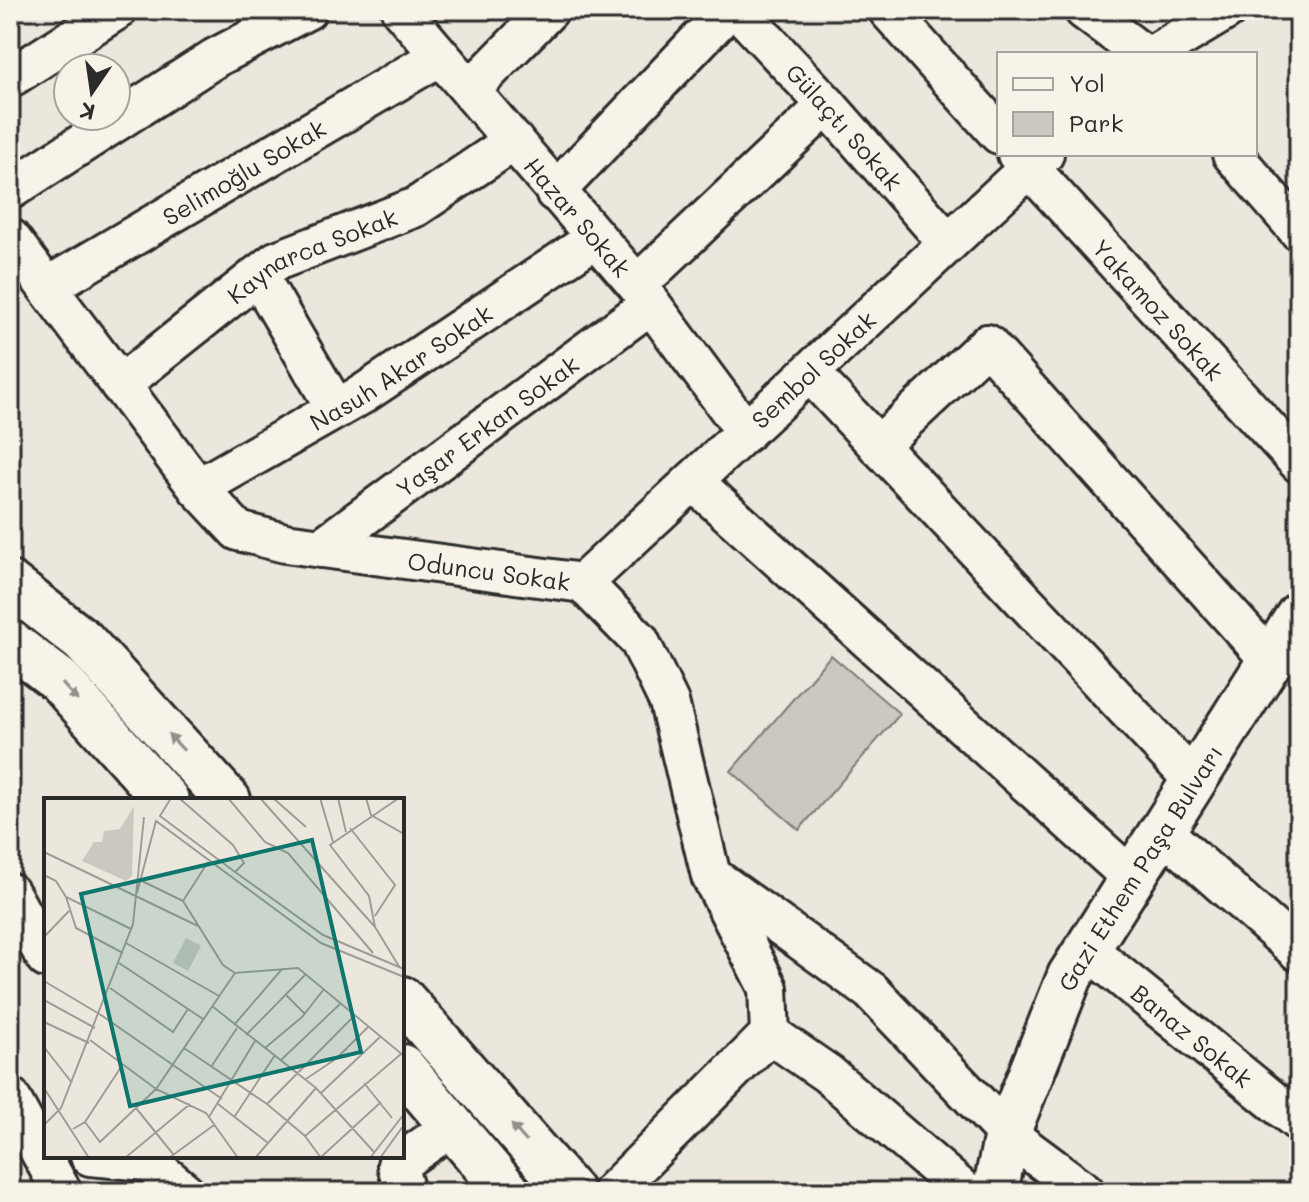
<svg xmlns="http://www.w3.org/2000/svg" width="1309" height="1202" font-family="Mali,sans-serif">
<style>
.green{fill:#cbc8bf;stroke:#7b7a75;stroke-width:2}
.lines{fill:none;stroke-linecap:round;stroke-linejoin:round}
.minor-casing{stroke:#2b2b2b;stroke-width:44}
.major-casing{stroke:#2b2b2b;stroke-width:50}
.minor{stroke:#f7f3e8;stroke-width:38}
.major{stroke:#f7f3e8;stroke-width:44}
.oneway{fill:#918f8a}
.labels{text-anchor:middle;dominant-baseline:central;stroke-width:7;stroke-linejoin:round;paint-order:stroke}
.street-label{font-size:24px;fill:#2b2b2b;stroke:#f7f3e8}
.inset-road{fill:none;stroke:#9e9c96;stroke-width:2}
.view{fill:#0f766e;fill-opacity:0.15;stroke:#0f766e;stroke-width:4}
.inset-edge{fill:none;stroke:#2b2b2b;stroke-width:4}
</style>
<rect width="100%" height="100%" fill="#ebe7dd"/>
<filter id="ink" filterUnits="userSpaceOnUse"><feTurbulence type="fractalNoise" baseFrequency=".0125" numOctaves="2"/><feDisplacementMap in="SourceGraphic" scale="16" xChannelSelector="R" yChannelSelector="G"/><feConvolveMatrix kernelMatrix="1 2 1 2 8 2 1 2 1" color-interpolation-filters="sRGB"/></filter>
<g filter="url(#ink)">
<path class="green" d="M831,655l69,59 -101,116 -68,-59z"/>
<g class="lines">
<g class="minor-casing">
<g id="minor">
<path id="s1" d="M401,10l236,275 109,147"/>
<path id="s2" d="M738,10l89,95 121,138"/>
<path d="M888,10l111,124"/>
<path d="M1084,10l59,44"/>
<path d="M1154,54l73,-44"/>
<path d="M10,78l107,-68"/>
<path d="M470,90l79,-80"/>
<path id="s3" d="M1017,154l282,309"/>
<path d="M1232,154l67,77"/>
<path d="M10,190l205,-132 92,-48"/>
<path d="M555,192l173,-182"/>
<path id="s4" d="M10,238l188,250 40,43 47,12 298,40 56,57 30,62 42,174 57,112 2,46 -158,158"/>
<path d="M258,275l78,134"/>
<path d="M637,285l190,-180"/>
<path id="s5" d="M47,287l393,-231"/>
<path d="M810,373l384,408"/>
<path id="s6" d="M120,385l156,-124 140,-54 98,-66"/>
<path d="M878,446l109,-102 283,316"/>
<path d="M693,481l439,397"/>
<path id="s7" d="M198,488l165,-94 233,-156"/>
<path id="s8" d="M321,548l330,-244"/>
<path id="s9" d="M583,583l461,-429"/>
<path d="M1162,831l137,121"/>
<path d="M717,880l154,111 136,143 78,58"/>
<path d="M10,893l36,65"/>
<path id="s10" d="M1087,949l212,173"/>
<path d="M770,1034l58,40 137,118"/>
<path d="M10,1097l52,95"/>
<path d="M90,1156l57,5"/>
<path d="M145,1156l2,5 38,31"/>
<path d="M405,1192l-8,-27 57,-40"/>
</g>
</g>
<g class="major-casing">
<g id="major">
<path d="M10,584l73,57 145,159"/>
<path d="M10,643l49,37 107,120"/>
<path d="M402,999l169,193"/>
<path d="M402,1067l106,125"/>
<path id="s11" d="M995,1192l12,-58 63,-158 229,-361"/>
</g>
</g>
<use href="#minor" class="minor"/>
<use href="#major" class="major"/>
</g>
<defs><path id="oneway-solid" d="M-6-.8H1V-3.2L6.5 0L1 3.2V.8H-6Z" transform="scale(2)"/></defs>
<g class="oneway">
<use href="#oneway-solid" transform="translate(70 692) rotate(48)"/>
<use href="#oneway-solid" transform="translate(176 742) rotate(-133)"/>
<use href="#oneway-solid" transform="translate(519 1133) rotate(-131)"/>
</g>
</g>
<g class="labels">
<g class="street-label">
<text stroke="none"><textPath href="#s2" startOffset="158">Gülaçtı Sokak</textPath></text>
<text stroke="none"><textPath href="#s5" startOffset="228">Selimoğlu Sokak</textPath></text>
<text stroke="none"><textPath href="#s1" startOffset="272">Hazar Sokak</textPath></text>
<text stroke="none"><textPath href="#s6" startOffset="234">Kaynarca Sokak</textPath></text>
<text stroke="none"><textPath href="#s3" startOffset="210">Yakamoz Sokak</textPath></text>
<text stroke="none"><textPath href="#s7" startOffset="236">Nasuh Akar Sokak</textPath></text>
<text stroke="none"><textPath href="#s9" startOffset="314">Sembol Sokak</textPath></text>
<text stroke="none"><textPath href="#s8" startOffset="206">Yaşar Erkan Sokak</textPath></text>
<text stroke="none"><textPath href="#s4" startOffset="626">Oduncu Sokak</textPath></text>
<text stroke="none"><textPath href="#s11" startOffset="358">Gazi Ethem Paşa Bulvarı</textPath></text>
<text stroke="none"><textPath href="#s10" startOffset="136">Banaz Sokak</textPath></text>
</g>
</g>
<g transform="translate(44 798)">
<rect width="360" height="360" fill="#ebe7dd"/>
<path d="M90,8l-2,70 -6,5 -44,-20 12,-19h8l2,-11 16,-2zM142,140l15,8 -13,25 -15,-8z" fill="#cbc8bf"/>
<path class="inset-road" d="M127,0l-11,18 75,56 88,63 81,34M135,0l54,47 11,18 -9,9M184,0l37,44 23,11 85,100M216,0l115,129M229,0l33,29M276,0l13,44M294,0l8,34M322,0l5,17 33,19M355,0l-69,47 39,51 6,31 25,41M306,30l45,57 -20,31M0,54l154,74M164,64l-25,39 40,64 12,8 63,-5 106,88M0,77l12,6 10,16 65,32M98,83l41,20M93,95l19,-72 165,122 83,34M22,99l10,31 47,25M0,139l25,-26M82,145l93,53M75,165l84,56M0,183l57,34M66,190l63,44 15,-23M241,196l20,20M0,202l51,28M168,208l104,82 58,64M57,217l121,84M0,224l45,21M190,227l48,-56M202,237l60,-61M46,242l66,49 50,24 32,45M0,249l28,36M140,250l83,56 38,32 16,22M221,250l37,-31 22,-28M237,262l60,-57M167,269l26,-39M262,281l31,-21 31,-31M320,285l28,35M0,290l45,70M277,295l59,-56M174,306l50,39M223,306l88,-89M92,310l37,46M191,318l40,-61M165,319l46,-76M41,324l15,20 56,-53 79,-116M0,327l17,-17 72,-184 11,-107M29,331l12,-7 38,-58M261,338l96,-82M81,360l65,-54M125,360l45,-33M211,360l61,-70M276,360l61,-56M326,360l34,-44M336,360l24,-33"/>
<path class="view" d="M268,42l49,212 -231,54 -49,-212z"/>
<rect width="360" height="360" class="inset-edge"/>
</g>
<rect width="1309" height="1202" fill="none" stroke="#f7f3e8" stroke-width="40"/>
<rect x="20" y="20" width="1269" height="1162" fill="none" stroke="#2b2b2b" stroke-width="3" filter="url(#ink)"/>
<rect x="997" y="52" width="260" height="104" fill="#f7f3e8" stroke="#a5a39c" stroke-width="2"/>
<rect x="1013" y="78" width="40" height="12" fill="#f7f3e8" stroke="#a5a39c" stroke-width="2"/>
<text x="1069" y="92" font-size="24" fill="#2b2b2b">Yol</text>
<rect x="1013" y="112" width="40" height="24" fill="#cbc8bf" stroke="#a5a39c" stroke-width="2"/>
<text x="1069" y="132" font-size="24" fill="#2b2b2b">Park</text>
<g transform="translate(92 92) rotate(193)"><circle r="38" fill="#f7f3e8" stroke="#a5a39c" stroke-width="2"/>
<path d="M0-6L14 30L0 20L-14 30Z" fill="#2b2b2b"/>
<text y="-12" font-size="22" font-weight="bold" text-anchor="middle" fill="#2b2b2b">K</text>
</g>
</svg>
